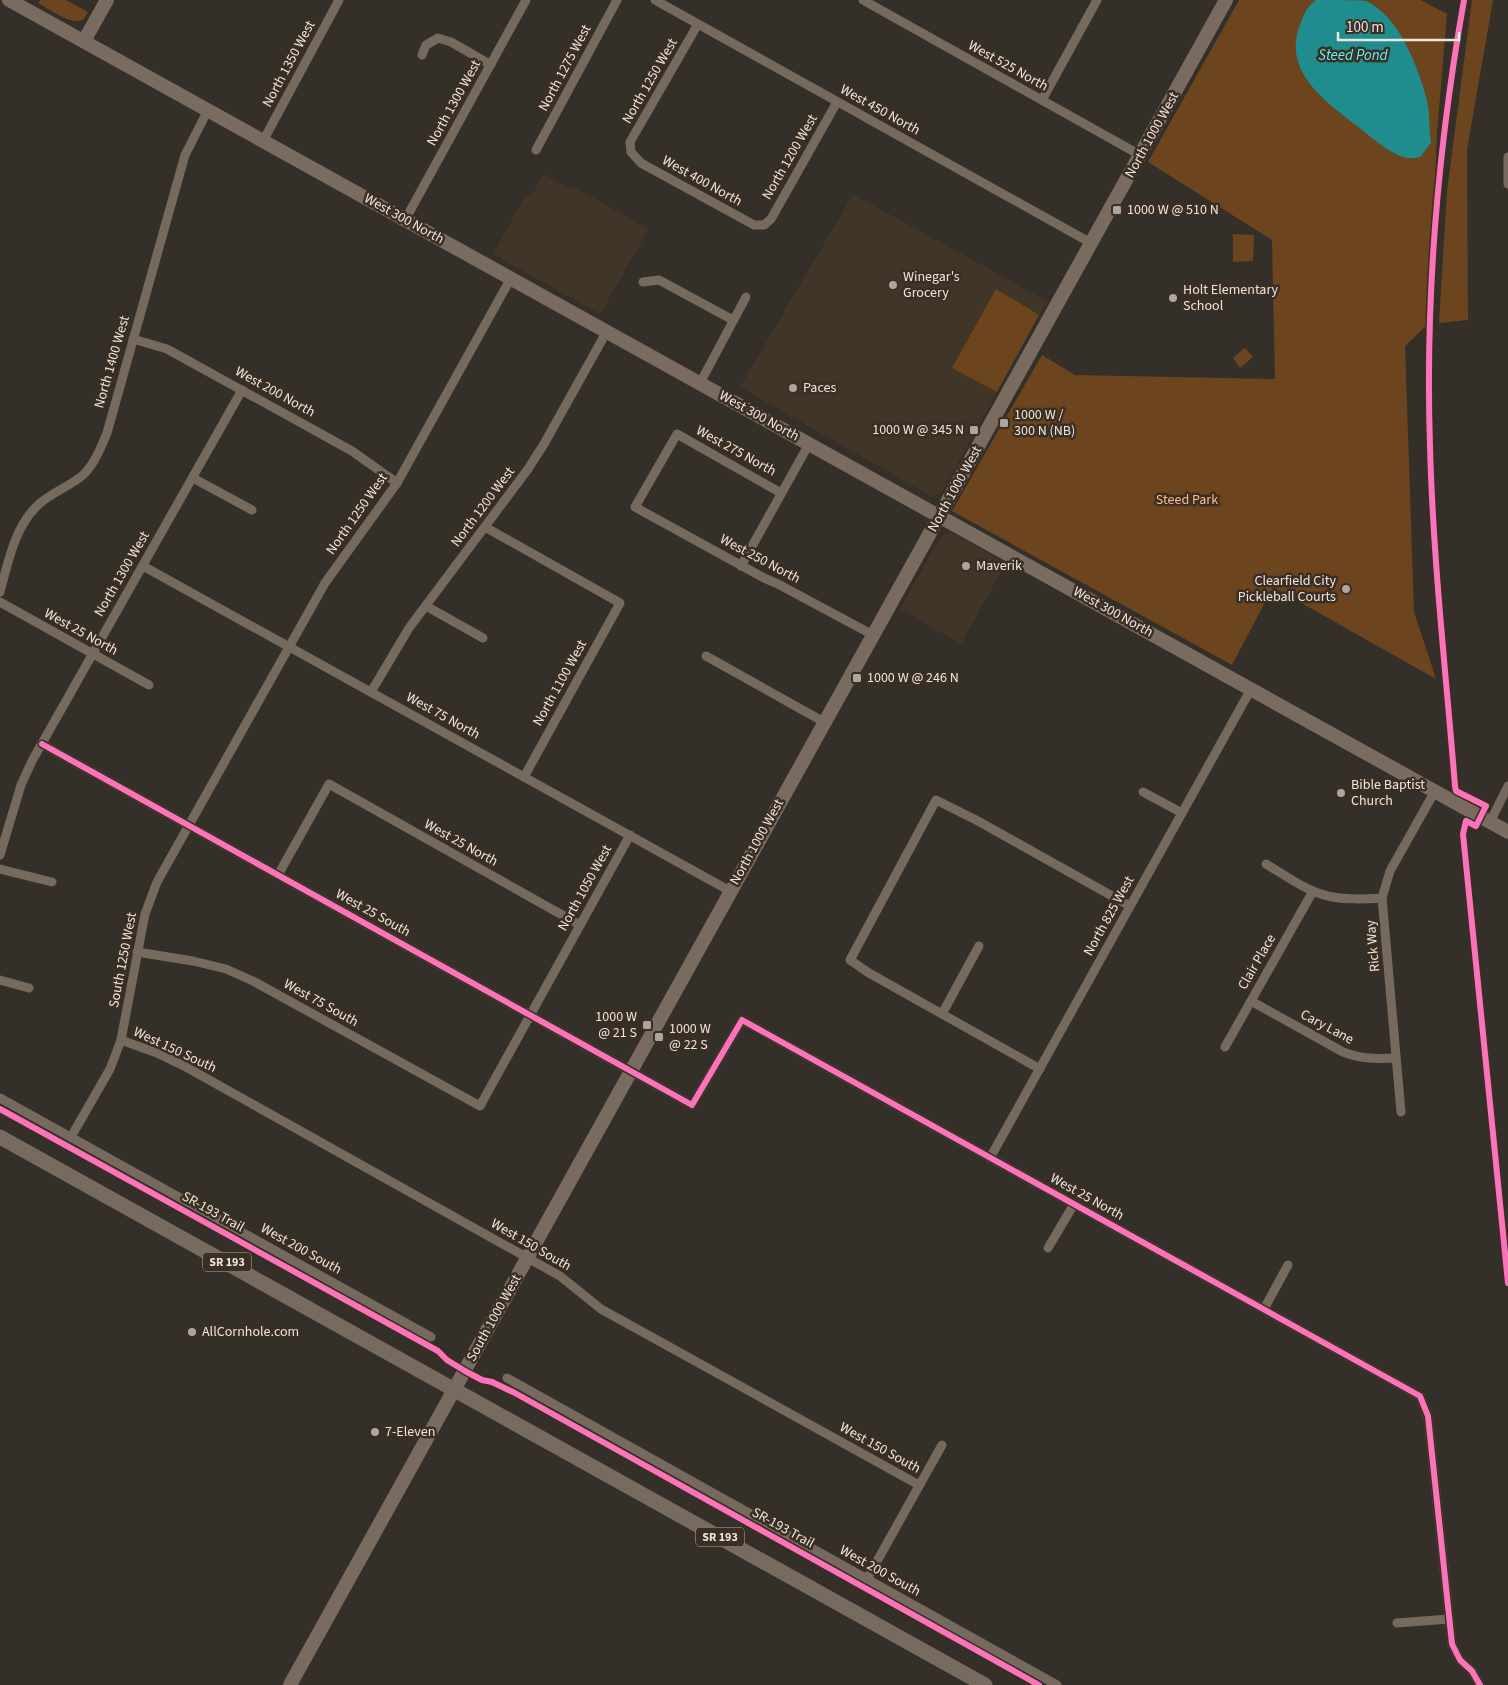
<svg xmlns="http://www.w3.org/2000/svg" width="1508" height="1685" font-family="'Source Sans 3',sans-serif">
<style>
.commercial{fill:#403527}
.green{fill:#6c451f}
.water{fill:#1f8c8e}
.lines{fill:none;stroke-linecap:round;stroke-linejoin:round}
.street{stroke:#766a5e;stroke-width:9}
.secondary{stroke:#796b5f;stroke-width:14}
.primary{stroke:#776a5f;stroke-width:15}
.cycleway-casing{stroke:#3b2e23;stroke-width:9}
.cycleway{stroke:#fb73b8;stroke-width:6}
.poi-dot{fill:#ada59e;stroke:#3b2e23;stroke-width:2}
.labels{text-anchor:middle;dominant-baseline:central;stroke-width:5;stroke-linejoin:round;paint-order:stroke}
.shield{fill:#3b2e23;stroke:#b8ada5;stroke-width:1}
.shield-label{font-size:12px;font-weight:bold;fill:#ede4dd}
.street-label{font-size:14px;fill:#ede4dd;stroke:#3b2e23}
.poi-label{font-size:14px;fill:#ede4dd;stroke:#3b2e23;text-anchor:start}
.park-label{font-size:14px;fill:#fcbc85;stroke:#3b2e23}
.water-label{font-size:15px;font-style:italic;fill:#5cf5fb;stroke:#3b2e23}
</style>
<rect width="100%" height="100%" fill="#352f29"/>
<g class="commercial">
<path d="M544,174l26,15 2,-3 77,43 -49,85 -107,-60 33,-60 5,2z"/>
<path d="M853,194l194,107 -8,14 -43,-25 -44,78 45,24 -56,102 -7,2 -2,1 -192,-110z"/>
<path d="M951,532l55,31 -45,81 -61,-35 42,-74z"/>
</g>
<g class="green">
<path d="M40,0h26l22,12 -4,7c-11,8 -35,-10 -46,-16z"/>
<path d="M1239,0h182l26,14 -10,119 -8,190 -24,23 9,266 22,67 -163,-92 -41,78 -280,-154 90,-156 33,20 200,4 -3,-139 -124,-78z"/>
<path d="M1472,0h21l-26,150 1,170 -29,3 8,-132z"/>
<path d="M1233,234l21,1 -1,26 -20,1z"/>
<path d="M996,289l43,26 -42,77 -45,-24z"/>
<path d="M1245,348l8,9 -13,11 -7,-10z"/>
</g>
<path class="water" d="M1316,0c11,0 42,0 50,1 33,15 53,67 61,100 3,13 2,28 4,42l-11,14c-3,0 -8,2 -12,1 -16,-2 -38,-22 -51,-32 -32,-25 -75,-55 -57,-101 5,-13 6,-17 16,-25z"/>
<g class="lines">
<g class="street">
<path d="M655,0l436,243"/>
<path d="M863,0l277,155"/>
<path d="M698,24l-68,118 1,10 10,11 113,62h10l7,-6 66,-117"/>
<path d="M422,55l4,-10 12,-7 13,4 40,23"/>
<path d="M1042,100l55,-100"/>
<path d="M263,141l76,-141"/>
<path d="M536,150l81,-150"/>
<path d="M1508,157v27"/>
<path d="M405,220l121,-220"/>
<path d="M643,282l16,-2 74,40"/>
<path d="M133,339l34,10 185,102 45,32"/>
<path d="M700,383l46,-86"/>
<path d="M193,478l59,32"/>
<path d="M781,493l-104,-59 -42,73 129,71 14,6 95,51"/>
<path d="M485,527l135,76 -96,174"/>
<path d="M143,566l587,325"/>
<path d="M741,566l68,-122"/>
<path d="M0,592c8,-29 14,-63 36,-85 13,-14 34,-20 48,-33 11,-11 17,-27 23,-41l78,-278 23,-45"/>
<path d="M0,602l149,83"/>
<path d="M426,606l57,32"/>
<path d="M706,656l118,66"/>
<path d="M371,692l38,-64 119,-159 16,-25 63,-113"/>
<path d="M42,744l650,361 50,-85 678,376 8,20 24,228 8,16 12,11 8,14"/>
<path d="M1143,792l39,21"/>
<path d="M1490,822l18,-36"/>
<path d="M0,855l21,-70 11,-24 210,-371"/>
<path d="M1266,864c19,11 40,27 62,32 18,4 36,3 54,2"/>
<path d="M0,869l52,13"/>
<path d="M278,875l51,-91 251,141"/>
<path d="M137,952l56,9 33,8 27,12 227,125 150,-271"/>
<path d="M0,980l29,8"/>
<path d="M1251,1001l92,51c18,7 33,7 53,6"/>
<path d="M942,1014l37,-68"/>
<path d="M121,1040l36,13 29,14 349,195 25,14 41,33 318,176"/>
<path d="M1225,1047l88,-156"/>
<path d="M1040,1069l-171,-96 -19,-13 86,-160 42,21 152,85"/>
<path d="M0,1098l431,239"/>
<path d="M1401,1112l-19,-214 8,-27 45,-80"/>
<path d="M71,1137l39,-68 11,-29 24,-126 12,-32 168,-299 72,-100 114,-205"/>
<path d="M990,1158l261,-469"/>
<path d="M1048,1248l26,-44"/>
<path d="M1264,1309l24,-44"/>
<path d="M507,1378l550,307"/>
<path d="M867,1579l75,-134"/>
<path d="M1397,1623l52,-4"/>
</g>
<g class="secondary">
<path d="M9,0l1499,832"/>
<path d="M84,41l23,-41"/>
<path d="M290,1685l936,-1685"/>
</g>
<path class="primary" d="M0,1137l985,548"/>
<g class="cycleway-casing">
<g id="cycleway">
<path d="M1464,0c-26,147 -39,297 -34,446 3,114 16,227 25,340l1,5 30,15 -10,20 -10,-5 -3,13 45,449"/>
<path d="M42,744l650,361 50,-85 678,376 8,20 24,228 8,16 12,11 8,14"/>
<path d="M0,1109l438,242 9,9 18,11 17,9 10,2 23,11 524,292"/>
</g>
</g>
<use href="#cycleway" class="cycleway"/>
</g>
<g class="poi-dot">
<rect x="1112" y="205" width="10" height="10" rx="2.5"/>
<circle cx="893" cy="285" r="5"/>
<circle cx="1173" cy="298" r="5"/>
<circle cx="793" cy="388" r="5"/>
<rect x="999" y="418" width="10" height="10" rx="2.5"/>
<rect x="969" y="425" width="10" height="10" rx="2.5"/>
<circle cx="966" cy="566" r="5"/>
<circle cx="1346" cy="589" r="5"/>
<rect x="852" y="673" width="10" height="10" rx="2.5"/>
<circle cx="1341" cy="793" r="5"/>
<rect x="642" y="1020" width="10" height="10" rx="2.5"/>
<rect x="654" y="1032" width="10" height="10" rx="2.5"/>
<circle cx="192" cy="1332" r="5"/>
<circle cx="375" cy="1432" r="5"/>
</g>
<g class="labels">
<g class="shield">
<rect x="203" y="1252.5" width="48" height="19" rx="4"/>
<rect x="696" y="1527.5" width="48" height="19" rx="4"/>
</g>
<g class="shield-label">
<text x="227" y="1262">SR 193</text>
<text x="720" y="1537">SR 193</text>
</g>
<g class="street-label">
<text transform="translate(289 64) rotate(-62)">North 1350 West</text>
<text transform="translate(1008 66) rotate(29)">West 525 North</text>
<text transform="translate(565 68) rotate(-62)">North 1275 West</text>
<text transform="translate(650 81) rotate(-60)">North 1250 West</text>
<text transform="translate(454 103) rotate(-61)">North 1300 West</text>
<text transform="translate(880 110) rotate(29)">West 450 North</text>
<text transform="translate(1152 135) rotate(-61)">North 1000 West</text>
<text transform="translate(790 157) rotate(-60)">North 1200 West</text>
<text transform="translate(702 181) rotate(29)">West 400 North</text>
<text transform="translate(404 219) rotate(29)">West 300 North</text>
<text transform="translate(112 362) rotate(-74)">North 1400 West</text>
<text transform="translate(275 392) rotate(29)">West 200 North</text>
<text transform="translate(759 416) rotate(29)">West 300 North</text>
<text transform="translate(736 451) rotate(29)">West 275 North</text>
<text transform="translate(955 489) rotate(-61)">North 1000 West</text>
<text transform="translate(483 507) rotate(-53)">North 1200 West</text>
<text transform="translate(357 514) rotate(-55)">North 1250 West</text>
<text transform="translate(760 559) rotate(28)">West 250 North</text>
<text transform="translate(122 574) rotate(-60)">North 1300 West</text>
<text transform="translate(1113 612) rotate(29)">West 300 North</text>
<text transform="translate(81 632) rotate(29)">West 25 North</text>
<text transform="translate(560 683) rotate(-61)">North 1100 West</text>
<text transform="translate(443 716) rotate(29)">West 75 North</text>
<text transform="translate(757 842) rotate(-61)">North 1000 West</text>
<text transform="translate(461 843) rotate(29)">West 25 North</text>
<text transform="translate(585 888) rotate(-61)">North 1050 West</text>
<text transform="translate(373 913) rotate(29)">West 25 South</text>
<text transform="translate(1109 916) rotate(-61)">North 825 West</text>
<text transform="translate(1373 946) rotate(-95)">Rick Way</text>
<text transform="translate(123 960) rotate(-79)">South 1250 West</text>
<text transform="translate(1257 962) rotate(-60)">Clair Place</text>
<text transform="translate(321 1003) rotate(29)">West 75 South</text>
<text transform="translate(1327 1027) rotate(28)">Cary Lane</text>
<text transform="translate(175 1050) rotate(25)">West 150 South</text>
<text transform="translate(1087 1197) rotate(29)">West 25 North</text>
<text transform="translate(213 1212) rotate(29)">SR-193 Trail</text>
<text transform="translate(531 1245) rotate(30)">West 150 South</text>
<text transform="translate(301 1249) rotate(29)">West 200 South</text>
<text transform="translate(494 1318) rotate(-61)">South 1000 West</text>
<text transform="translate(880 1448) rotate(29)">West 150 South</text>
<text transform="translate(783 1528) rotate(29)">SR-193 Trail</text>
<text transform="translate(880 1571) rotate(29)">West 200 South</text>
</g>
<g class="poi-label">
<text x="1127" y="210">1000 W @ 510 N</text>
<text x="903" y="277">Winegar's<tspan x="903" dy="16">Grocery</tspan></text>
<text x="1183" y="290">Holt Elementary<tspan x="1183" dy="16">School</tspan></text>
<text x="803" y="388">Paces</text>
<text x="1014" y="415">1000 W /<tspan x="1014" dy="16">300 N (NB)</tspan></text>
<text x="964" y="430" text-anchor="end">1000 W @ 345 N</text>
<text x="976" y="566">Maverik</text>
<text x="1336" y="581" text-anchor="end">Clearfield City<tspan x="1336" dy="16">Pickleball Courts</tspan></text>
<text x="867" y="678">1000 W @ 246 N</text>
<text x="1351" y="785">Bible Baptist<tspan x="1351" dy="16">Church</tspan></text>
<text x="637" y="1017" text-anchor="end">1000 W<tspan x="637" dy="16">@ 21 S</tspan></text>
<text x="669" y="1029">1000 W<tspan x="669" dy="16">@ 22 S</tspan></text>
<text x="202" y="1332">AllCornhole.com</text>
<text x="385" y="1432">7-Eleven</text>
</g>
<g class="park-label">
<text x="1187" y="500">Steed Park</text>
</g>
<g class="water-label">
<text x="1353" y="55">Steed Pond</text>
</g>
</g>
<path d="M1338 32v8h121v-8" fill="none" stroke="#ede4dd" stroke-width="2.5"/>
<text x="1346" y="32" font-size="15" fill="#ede4dd" stroke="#3b2e23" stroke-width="4" paint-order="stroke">100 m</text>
</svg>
